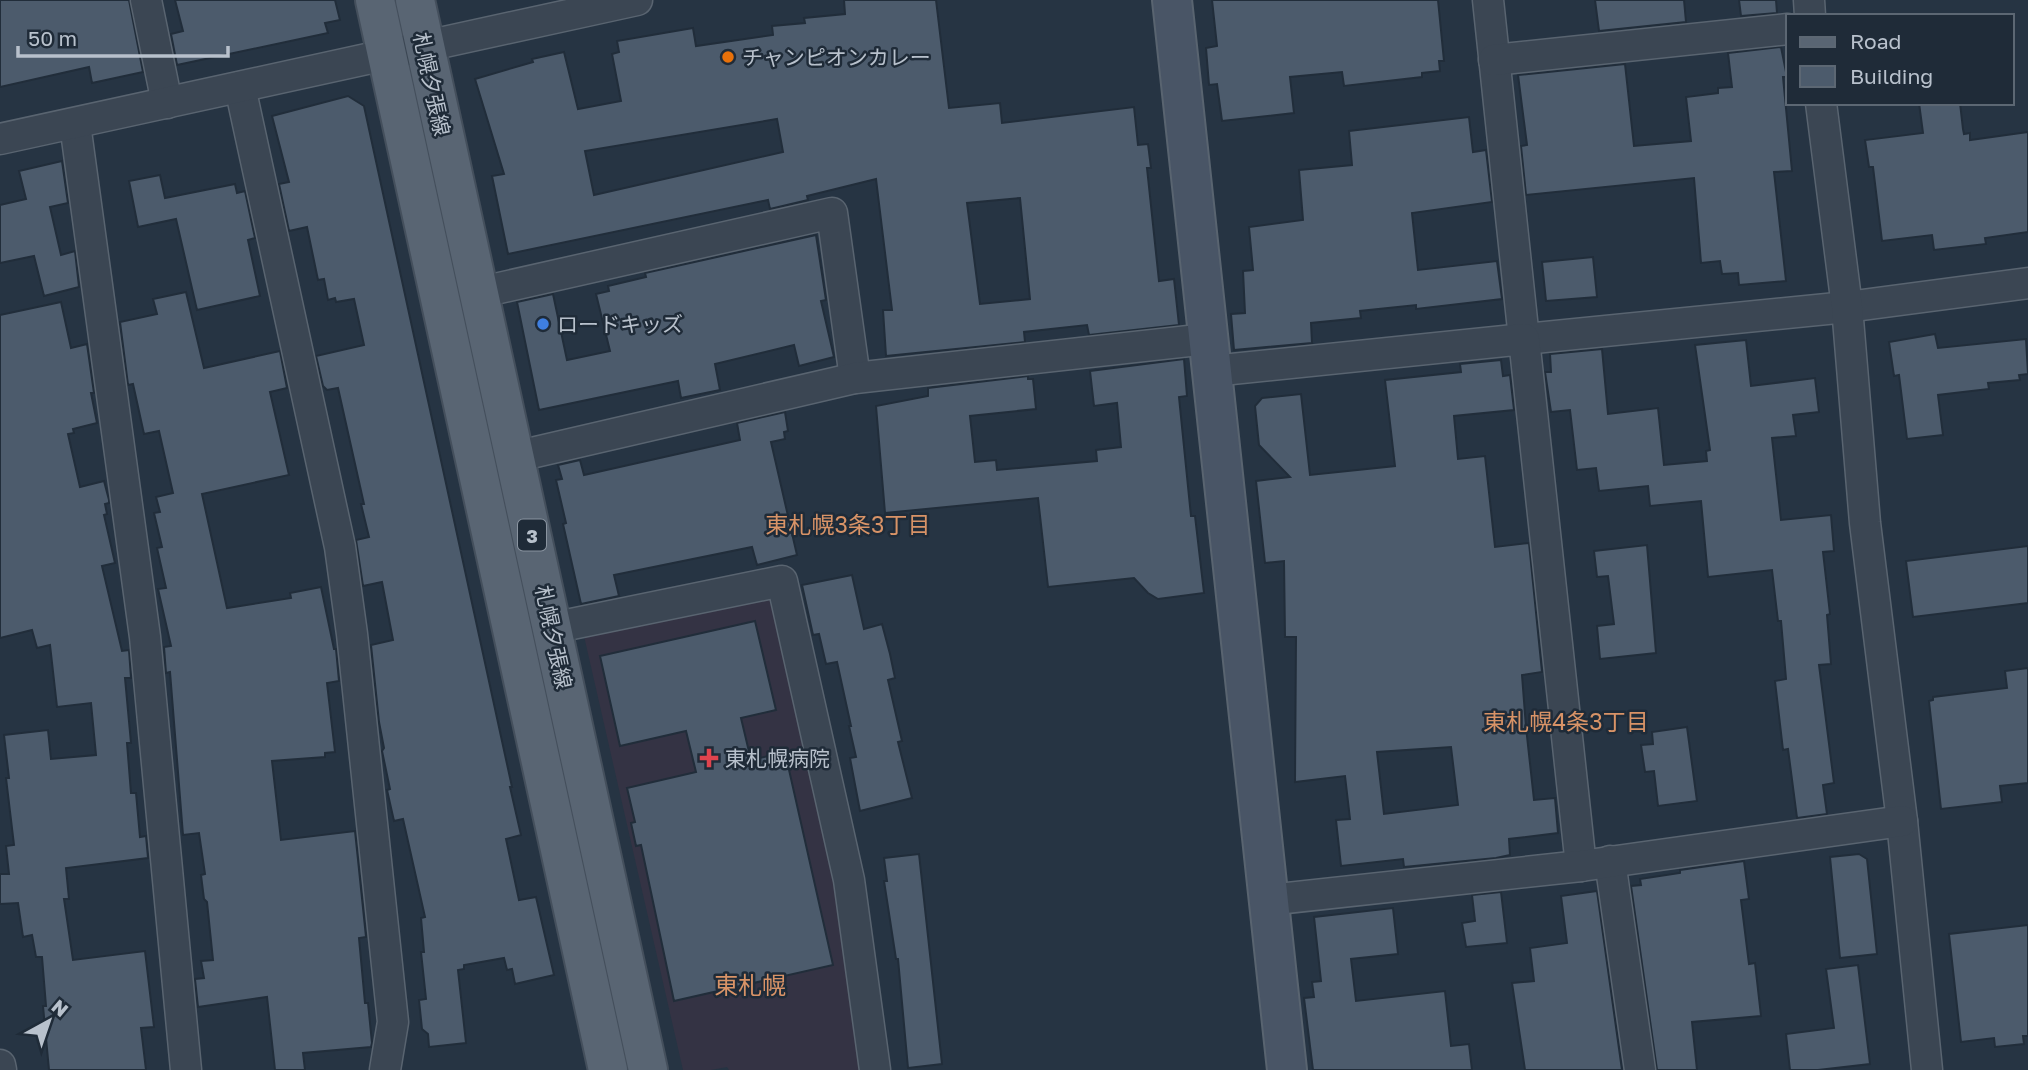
<svg xmlns="http://www.w3.org/2000/svg" width="2028" height="1070" font-family="'Golos Text','Noto Sans JP',sans-serif">
<style>
.medical{fill:#343344}
.building{fill:#4c5b6c;stroke:#212d3a;stroke-width:2;fill-rule:evenodd}
.lines{fill:none;stroke-linecap:round;stroke-linejoin:round}
.street-casing{stroke:#596470;stroke-width:33}
.secondary-casing{stroke:#596470;stroke-width:42}
.primary-casing{stroke:#444f5c;stroke-width:42}
.street{stroke:#3b4653;stroke-width:30}
.secondary{stroke:#495566;stroke-width:38}
.primary{stroke:#596573;stroke-width:38}
.food-dot{fill:#e8710a;stroke:#1f2b38;stroke-width:2.5}
.shop-dot{fill:#3f7fe0;stroke:#1f2b38;stroke-width:2.5}
.health-dot{fill:#e0444e;stroke:#1f2b38;stroke-width:2.5}
.labels{text-anchor:middle;dominant-baseline:central;stroke-width:5;stroke-linejoin:round;paint-order:stroke}
.shield{fill:#1f2b38;stroke:#8a94a0;stroke-width:2}
.shield-label{font-size:19px;font-weight:bold;fill:#b8c1cc}
.poi-label{font-size:21px;fill:#b8c1cc;stroke:#1f2b38;text-anchor:start}
.street-label{font-size:21px;fill:#b8c1cc;stroke:#1f2b38}
.neighbourhood-label{font-size:23px;fill:#d89367;stroke:#1f2b38}
.quarter-label{font-size:24px;fill:#d89367;stroke:#1f2b38}
</style>
<rect width="100%" height="100%" fill="#263443"/>
<path class="medical" d="M769,595l64,285 27,190h-131l-2,-3 -16,3h-28l-99,-434z"/>
<g class="building">
<path d="M0,0h129l14,72 -51,11 -3,-16 -89,20z"/>
<path d="M175,0h160l5,20 -15,3 3,10 -151,32 -6,-31 12,-3z"/>
<path d="M844,0h92l13,108 51,-5 2,20 132,-16 4,38 10,-1 3,24h-4l12,113 15,-2 5,46 -90,10 -2,-10 -63,7 1,10 -139,14 -3,-46h9l-16,-131 -69,17 1,4 -38,9 -2,-9 -260,54 -16,-78 12,-2 -29,-95 58,-17 -1,-3 32,-7 14,57 43,-8 -9,-47 7,-2 -2,-11 76,-13 3,18 77,-11 -1,-9 33,-3 -1,-5 41,-4zM777,119l6,33 -189,43 -9,-44zM1020,198l10,101 -50,5 -13,-101z"/>
<path d="M1212,0h226l6,61h-5l1,10 -18,2v4l-78,9 -2,-14 -52,5 4,36 -72,8 -5,-37 -8,1 -3,-37 11,-2z"/>
<path d="M1595,0h89l2,22 -87,9z"/>
<path d="M1739,0h37l1,13 -36,3z"/>
<path d="M1781,47l6,30h-4l9,94 -18,1 12,109 -47,4 -1,-12 -16,1 -2,-13 -19,2 -7,-85 -168,17 -5,-49 6,-1 -9,-70 107,-11 9,82 57,-5 -5,-44 32,-4v-5l14,-1 -4,-34z"/>
<path d="M348,96l16,10 148,681h-2l11,48 -15,4 13,61 17,-3 18,78 -39,9 -3,-15 -5,1 -3,-12 -40,7v4l-6,1 8,73 -37,4 -1,-13 -6,-5 -3,-29 7,-1 -5,-47h3l-3,-34 4,-1 -22,-98 -9,2 -7,-31 3,-1 -8,-38 2,-3 -5,-26 -8,-77 22,-5 -11,-58 -19,4 -7,-46 13,-3 -8,-33h3l-26,-116 -11,2 -4,-4 -7,-30 48,-11 -10,-46 -18,3 -1,-4 -7,2 -4,-21 -6,1 -11,-53 -18,4 -10,-47 10,-2 -17,-66z"/>
<path d="M1919,103h41l3,26 1,5 6,-1v7l58,-8v100l-43,6 1,6 -52,6 -2,-15 -50,6 -9,-74h-4l-4,-27 58,-7z"/>
<path d="M1469,117l4,35 13,-2 6,52 -80,11 6,57 79,-9 5,38 -86,10v-4l-56,6 1,7 -50,5 1,20 -78,7 -3,-36 14,-1 -2,-42 10,-1 -4,-43 54,-7 -4,-50 53,-5 -3,-34z"/>
<path d="M62,161l6,42 -18,4 11,48 14,-4 4,36 -35,9 -10,-40 -34,7v-58l26,-6 -7,-28z"/>
<path d="M160,175l5,23 70,-14 2,9 8,-2 10,47 -7,2 12,56 -63,14 -21,-91 -38,8 -9,-46z"/>
<path d="M816,235l10,65 -5,1 13,56 -35,9 -5,-21 -79,19 5,26 -39,8 -3,-17 -139,29 -22,-108 36,-8 14,66 43,-9 -14,-57 13,-3 -1,-5 38,-9 -1,-4z"/>
<path d="M1593,257l4,40 -51,4 -4,-39z"/>
<path d="M186,292l18,76 76,-17 7,37 -17,4 19,83 -87,19 25,114 64,-10 -1,-5 31,-6 13,62h2l3,32 -12,2 8,69 -10,1v4l-53,4 9,79 74,-9 11,106 -7,1 6,65h3l4,40 -1,4 -68,6 2,17h-30l-8,-73 -69,10 -3,-28 9,-1 -3,-17 12,-1 -6,-58 -3,-3 -3,-24 4,-1 -6,-41 -16,2 -13,-163 -4,1 -2,-26 7,-1 -13,-57 8,-1 -9,-40 5,-1 -8,-34 6,-1 -4,-15 17,-4 -14,-62 -15,3 -11,-50 -5,1 -8,-63 37,-8 -4,-15z"/>
<path d="M61,302l10,46 16,-4 7,49h-3l6,30 -24,6 1,4 -6,1 12,53 24,-6 5,19v3l-4,1 2,10 -3,1 11,48 -13,3 20,85 7,-1 2,28h-6l6,65h-4l4,50h5l4,44 6,-1 2,22 -82,10 3,31h-5l9,61 72,-9 9,76 -13,1 5,42h-97l-6,-64h3l-4,-49h-6l-4,-22 -9,2 -5,-34 -18,1v-30h9l-3,-28 8,-1 -8,-67h3l-5,-43 44,-5 3,29 45,-4 -5,-52 -34,4 -7,-62 -13,3 -5,-18 -32,8v-323z"/>
<path d="M1935,334l3,14 88,-9 2,35 -9,1 1,5 -32,3 1,6 -51,6 5,40 -36,4 -8,-64 -5,1 -5,-34z"/>
<path d="M1746,340l5,46 64,-8 4,34 -26,3 3,21 -24,2 9,82 50,-5 3,36 -11,1 7,62 -3,1 4,49 -12,1 15,118 -11,2 4,29 -30,4 -9,-69 -5,1 -8,-69 11,-2 -5,-58h-3l-6,-51 -64,7 -7,-76 -51,5 -2,-20 -49,5 -3,-23 -19,2 -7,-60 -19,2 -6,-40h6l-1,-18 52,-5 6,65 50,-6 6,57 43,-4 -1,-10 4,-1 -15,-105z"/>
<path d="M1184,359l3,37 -8,1 12,119h4l9,77 -46,6 -10,-6 -14,-15 -86,9 -10,-89 -153,15 -9,-107 52,-10v-8l100,-12v3h5l3,30 -66,7 5,46 21,-2 1,10 100,-9 -1,-11 25,-3 -4,-44 -23,3 -4,-35z"/>
<path d="M1501,360l2,16 7,-1 4,35 -60,6 4,43 27,-3 10,91 34,-4 13,129 -20,3 4,52 8,73 21,-2 3,35 -49,6 1,16 -14,3 -92,9 -1,-8 -62,7 -5,-46 14,-1 -5,-43 -50,6 1,-145h-11l-1,-76 -19,2 -9,-82 34,-4 -31,-32 -4,-39 7,-8 39,-4 9,81 85,-9 -10,-86 76,-8 -1,-8zM1451,747l7,58 -74,9 -7,-62z"/>
<path d="M785,412l3,19 -4,1 1,7 -14,3 26,113 -40,10 -5,-18 -138,28 5,21 -38,8 -18,-80 3,-1 -10,-43 6,-1 -4,-14 22,-5 4,15 156,-35 -3,-17z"/>
<path d="M1647,545l9,108 -56,6 -3,-33 17,-2 -6,-48 -11,1 -3,-26z"/>
<path d="M2028,546v57l-115,14 -7,-56z"/>
<path d="M852,575l12,54 18,-5 8,30 5,24 -7,2 14,61 -4,1 14,56 -52,13 -10,-53 6,-1 -7,-31h2l-14,-64 -11,2 -7,-30 -6,1 -11,-50z"/>
<path d="M755,621l21,89 -35,8 10,42 34,-8 48,213 -159,36 -33,-156 -5,1 -5,-23 4,-1 -8,-34 69,-16 -10,-41 -66,15 -20,-90z"/>
<path d="M2028,668v115l-28,3 2,16 -61,7 -12,-108 4,-1v-3l74,-9 -2,-17z"/>
<path d="M1687,727l10,74 -39,5 -4,-35 -9,1 -4,-27 12,-1 -1,-12z"/>
<path d="M919,854l23,210 -34,4 -10,-109h-2l-12,-78h3l-3,-23z"/>
<path d="M1859,854l8,5 10,95 -37,4 -10,-101z"/>
<path d="M1744,861l5,38 -8,1 8,64 6,-1 6,53 -69,6 5,48h-40l-26,-184 10,-1 -1,-6 40,-6v-3z"/>
<path d="M1597,891l25,179h-97l-13,-87 22,-2 -4,-33 37,-5 -6,-47z"/>
<path d="M1501,892l6,51 -41,4 -4,-24 13,-2 -3,-26z"/>
<path d="M1393,908l5,46 -47,5 5,42 89,-10 6,55 18,-2 3,26h-159l-9,-72 10,-1 -2,-15 9,-1 -7,-64z"/>
<path d="M2028,925v111h-5l1,8 -29,3 -1,-9 -33,4 -12,-108z"/>
<path d="M1858,965l12,99 -52,6h-28l-4,-36 48,-6 -8,-59z"/>
</g>
<g class="lines">
<g class="street-casing">
<g id="street">
<path d="M146,0l21,103"/>
<path d="M1488,0l36,339 323,-32 181,-24"/>
<path d="M1809,0l1,16"/>
<path d="M1494,60l294,-31"/>
<path d="M240,87l100,460 12,87 41,388 -8,48"/>
<path d="M1821,103l26,204 18,216 37,298 25,249"/>
<path d="M75,124l70,513 41,433"/>
<path d="M0,139l637,-139"/>
<path d="M477,293l355,-80 23,165"/>
<path d="M1212,371l312,-32 57,527"/>
<path d="M514,457l341,-79 352,-39"/>
<path d="M552,628l230,-47 67,299 26,190"/>
<path d="M1610,861l30,209"/>
<path d="M1268,900l313,-34 321,-45"/>
<path d="M0,1065l1,5"/>
</g>
</g>
<g class="secondary-casing">
<path id="secondary" d="M1172,0l115,1070"/>
</g>
<g class="primary-casing">
<g id="primary">
<path d="M375,0l233,1070"/>
<path d="M415,0l233,1070"/>
</g>
</g>
<use href="#street" class="street"/>
<use href="#secondary" class="secondary"/>
<use href="#primary" class="primary"/>
</g>
<circle class="food-dot" cx="728" cy="57" r="7"/>
<circle class="shop-dot" cx="543" cy="324" r="7"/>
<path class="health-dot" d="M705.5 747.5h7v7h7v7h-7v7h-7v-7h-7v-7h7z"/>
<g class="labels">
<rect class="shield" x="518" y="519.5" width="28" height="31" rx="5"/>
<g class="shield-label">
<text x="532" y="535">3</text>
</g>
<g class="poi-label">
<text x="742" y="57">チャンピオンカレー</text>
<text x="557" y="324">ロードキッズ</text>
<text x="725" y="758">東札幌病院</text>
</g>
<g class="street-label">
<text transform="translate(432 84) rotate(78)">札幌夕張線</text>
<text transform="translate(554 637) rotate(78)">札幌夕張線</text>
</g>
<g class="neighbourhood-label">
<text x="848" y="524">東札幌3条3丁目</text>
<text x="1566" y="721">東札幌4条3丁目</text>
</g>
<g class="quarter-label">
<text x="750" y="984">東札幌</text>
</g>
</g>
<rect x="1786" y="14" width="228" height="91" fill="#1f2b38" stroke="#5c6773" stroke-width="2"/>
<rect x="1800" y="37" width="35" height="10" fill="#596573" stroke="#5c6773" stroke-width="2"/>
<text x="1850" y="49" font-size="21" fill="#b8c1cc">Road</text>
<rect x="1800" y="66" width="35" height="21" fill="#4c5b6c" stroke="#5c6773" stroke-width="2"/>
<text x="1850" y="84" font-size="21" fill="#b8c1cc">Building</text>
<g transform="translate(49 1021) rotate(40)" stroke="#1f2b38" stroke-width="5" paint-order="stroke">
<path d="M0-5L12 26L0 18L-12 26Z" fill="#b8c1cc"/>
<text y="-10" font-size="19" font-weight="bold" text-anchor="middle" fill="#b8c1cc">N</text>
</g>
<path d="M18 46v10h210v-10" fill="none" stroke="#b8c1cc" stroke-width="3.5"/>
<text x="28" y="46" font-size="21" fill="#b8c1cc" stroke="#1f2b38" stroke-width="5" paint-order="stroke">50 m</text>
</svg>
